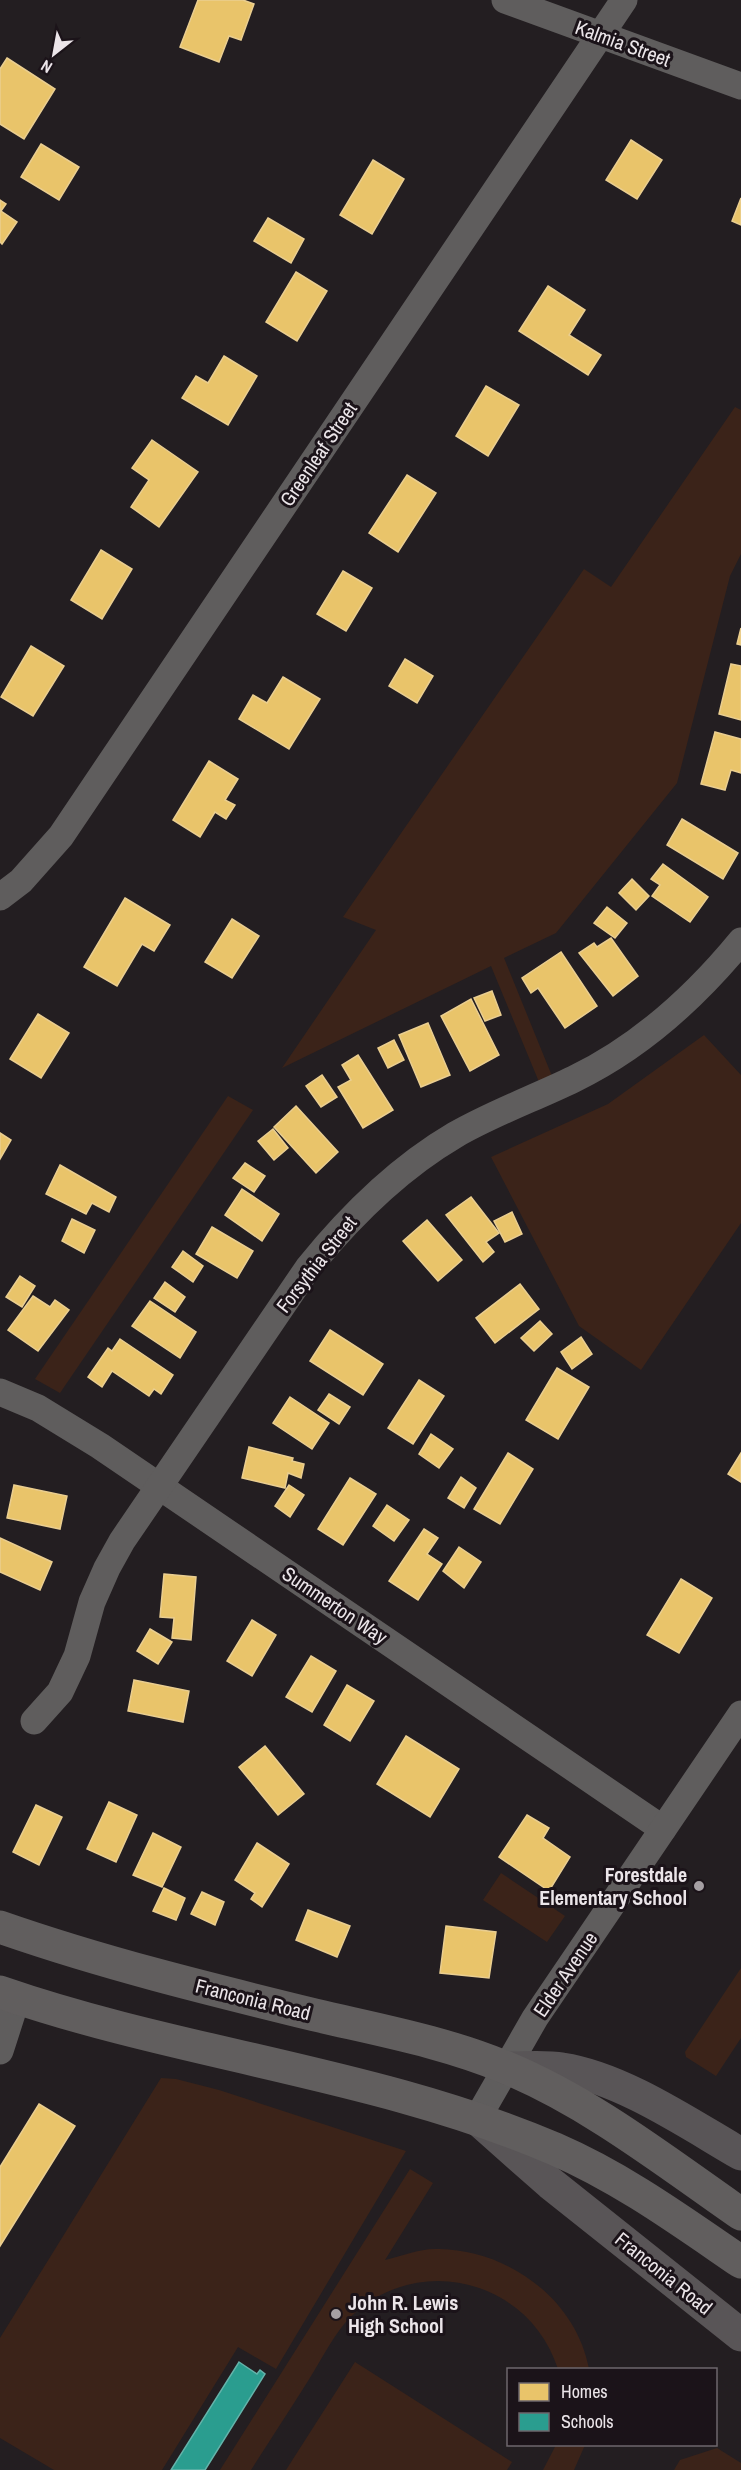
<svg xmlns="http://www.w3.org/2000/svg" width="741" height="2470" font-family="'Archivo Narrow',sans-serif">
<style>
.green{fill:#3b2319}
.homes{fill:#e9c46a;stroke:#eace90;stroke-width:1.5}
.schools{fill:#2a9d8f;stroke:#64b3aa;stroke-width:1.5}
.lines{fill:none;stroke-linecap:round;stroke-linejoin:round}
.minor{stroke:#5f5d5d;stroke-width:27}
.secondary{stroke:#595557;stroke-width:33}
.primary{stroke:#615e5e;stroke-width:33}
.poi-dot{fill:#a59fa3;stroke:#1b1319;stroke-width:2}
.labels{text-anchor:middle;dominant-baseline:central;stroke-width:6;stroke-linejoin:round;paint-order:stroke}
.street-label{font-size:20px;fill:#ebe5e9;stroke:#1b1319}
.poi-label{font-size:20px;font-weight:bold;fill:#ebe5e9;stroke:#1b1319;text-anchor:end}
</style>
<rect width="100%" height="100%" fill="#231e21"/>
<g class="green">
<path d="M735,407l6,3v144l-11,22 -53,207 -121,150 -52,25 48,118 -13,6 -48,-116 -209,102 94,-138 -33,-13 241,-348 27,18z"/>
<path d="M704,1035l37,40v148l-100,147 -62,-44 -88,-169 117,-53z"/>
<path d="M228,1096l25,14 -193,283 -25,-14z"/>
<path d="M501,1873l64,43 -18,26 -64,-42z"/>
<path d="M741,1968v70l-25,38 -30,-19 -1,-5z"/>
<path d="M161,2078l15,1 43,11 187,61 -130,218 -38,-22 -76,123h-108l-54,-32v-100z"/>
<path d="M410,2169l23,14 -48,77c17,-4 35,-12 54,-11 69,1 137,50 150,120h-31c-12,-36 -36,-63 -71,-78 -50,-21 -107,-8 -142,32 -14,17 -25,39 -37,58 -19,30 -38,59 -57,89h-31z"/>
<path d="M355,2362l157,100 -5,8h-221z"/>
<path d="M556,2445h29l-11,25h-31z"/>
<path d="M717,2448l24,15v7h-67l6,-10z"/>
</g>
<g class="homes">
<path d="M198,0h45l11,4 -13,36 -12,-4 -10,26 -39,-15z"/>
<path d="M7,58l48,31 -31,50 -24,-15v-55z"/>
<path d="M631,140l31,20 -25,39 -31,-19z"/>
<path d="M41,144l38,23 -20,33 -38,-23z"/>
<path d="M373,160l31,19 -32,55 -32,-19z"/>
<path d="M741,198v27l-9,-4z"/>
<path d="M0,200l6,4 -5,7 16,11 -15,22 -2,-2z"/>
<path d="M268,218l36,21 -13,24 -37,-22z"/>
<path d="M296,272l31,19 -30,50 -31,-19z"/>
<path d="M548,286l37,24 -16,25 32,20 -13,20 -69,-44z"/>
<path d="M224,356l33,20 -29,49 -46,-27 14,-22 12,7z"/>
<path d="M486,386l33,19 -31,51 -32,-20z"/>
<path d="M152,440l46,32 -39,55 -28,-20 18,-27 -17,-12z"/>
<path d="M407,475l29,18 -38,59 -29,-19z"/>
<path d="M101,550l31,19 -30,50 -31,-19z"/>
<path d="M343,571l29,17 -26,43 -29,-17z"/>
<path d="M741,628v17l-4,-1z"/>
<path d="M31,646l33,20 -31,50 -32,-19z"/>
<path d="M405,659l28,17 -16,27 -28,-17z"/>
<path d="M731,664l10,2v54l-22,-6z"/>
<path d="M283,677l37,22 -31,50 -50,-30 14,-24 14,8z"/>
<path d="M715,732l26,7v34l-10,-3 -6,20 -24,-6z"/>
<path d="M209,761l29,18 -13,21 10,5 -9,14 -11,-7 -15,25 -27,-17z"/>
<path d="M682,819l56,34 -15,26 -56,-34z"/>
<path d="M663,864l45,33 -18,25 -38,-26 8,-11 -9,-6z"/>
<path d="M632,879l17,17 -13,14 -17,-17z"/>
<path d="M125,898l45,27 -16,26 -12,-7 -25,42 -33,-19z"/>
<path d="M607,907l20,16 -12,15 -21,-15z"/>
<path d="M232,919l27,17 -27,42 -27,-16z"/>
<path d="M611,938l27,38 -25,20 -34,-43 15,-10 3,4z"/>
<path d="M561,952l36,54 -32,22 -27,-40 -7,5 -9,-15z"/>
<path d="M492,991l9,24 -16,6 -11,-23z"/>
<path d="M471,999l28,56 -29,16 -29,-55z"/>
<path d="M38,1014l31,19 -28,45 -31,-19z"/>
<path d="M428,1023l22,52 -29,12 -22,-52z"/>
<path d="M394,1040l10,20 -16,8 -10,-20z"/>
<path d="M358,1055l35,55 -30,18 -25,-41 13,-7 -9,-15z"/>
<path d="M322,1075l15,22 -16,10 -15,-21z"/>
<path d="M296,1106l42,46 -22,21 -42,-46z"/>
<path d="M273,1129l15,19 -14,12 -16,-19z"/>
<path d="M0,1133l11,7 -11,19z"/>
<path d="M245,1163l20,13 -11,16 -21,-14z"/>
<path d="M60,1165l56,32 -7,15 -17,-9 -6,11 -40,-20z"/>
<path d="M242,1189l37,25 -17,27 -37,-26z"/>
<path d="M471,1197l28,36 -13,9 8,10 -11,10 -37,-47z"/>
<path d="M512,1212l10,22 -17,8 -11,-21z"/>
<path d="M72,1219l23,11 -11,23 -22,-12z"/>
<path d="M427,1220l35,40 -24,21 -35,-40z"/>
<path d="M212,1227l41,24 -16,27 -41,-24z"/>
<path d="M183,1251l20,15 -10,16 -21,-15z"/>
<path d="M20,1276l15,10 -13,21 -16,-10z"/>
<path d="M165,1282l20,15 -10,15 -21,-14z"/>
<path d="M520,1284l19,25 -44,34 -19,-25z"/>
<path d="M33,1296l17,11 5,-7 14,10 -31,41 -30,-21z"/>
<path d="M150,1301l46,31 -16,26 -48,-32z"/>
<path d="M540,1321l12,13 -18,17 -13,-13z"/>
<path d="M330,1330l53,34 -20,31 -53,-34z"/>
<path d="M581,1337l11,17 -20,15 -11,-17z"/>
<path d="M120,1339l53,36 -12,19 -7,-5 -5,7 -37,-25 -10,16 -14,-10 20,-29 4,3z"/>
<path d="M557,1368l32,19 -31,52 -32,-19z"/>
<path d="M419,1380l25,16 -31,48 -25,-16z"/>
<path d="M329,1394l21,13 -11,17 -21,-14z"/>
<path d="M290,1397l39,26 -17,26 -39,-26z"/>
<path d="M431,1434l22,15 -14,19 -20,-14z"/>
<path d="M249,1447l44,11 -1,3 12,3 -3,14 -13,-5 -3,15 -43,-10z"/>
<path d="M508,1453l25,16 -33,55 -26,-15z"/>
<path d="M741,1453v29l-13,-8z"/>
<path d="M461,1477l15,11 -12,20 -16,-10z"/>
<path d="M350,1478l26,16 -33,51 -25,-16z"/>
<path d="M14,1485l53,11 -7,33 -53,-11z"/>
<path d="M289,1485l15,10 -14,22 -15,-11z"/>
<path d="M387,1505l22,15 -15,21 -21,-15z"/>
<path d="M424,1529l14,9 -11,16 15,10 -24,36 -29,-19z"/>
<path d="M0,1538l52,24 -12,28 -40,-18z"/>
<path d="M459,1547l22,15 -17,26 -21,-17z"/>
<path d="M164,1574l32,3 -5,63 -19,-2 2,-20 -14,-1z"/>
<path d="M681,1579l31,19 -33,55 -32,-18z"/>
<path d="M252,1620l24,15 -24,41 -25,-15z"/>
<path d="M150,1629l22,13 -14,22 -21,-13z"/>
<path d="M311,1656l25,15 -24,41 -26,-15z"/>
<path d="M134,1680l55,11 -6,31 -55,-11z"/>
<path d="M347,1685l27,16 -24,40 -26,-16z"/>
<path d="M406,1736l53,33 -29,48 -53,-33z"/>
<path d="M265,1746l39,48 -26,21 -39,-48z"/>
<path d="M109,1802l28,13 -21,47 -29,-13z"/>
<path d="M36,1805l26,12 -23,48 -26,-13z"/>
<path d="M527,1815l22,13 -6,10 27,19 -21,34 -50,-34z"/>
<path d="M153,1833l28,14 -19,40 -29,-12z"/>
<path d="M257,1843l32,21 -27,43 -11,-8 4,-6 -20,-13z"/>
<path d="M164,1888l21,10 -9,22 -23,-9z"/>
<path d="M202,1892l22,10 -9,23 -24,-11z"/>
<path d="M308,1910l42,16 -13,31 -41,-17z"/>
<path d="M446,1926l50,6 -7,46 -49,-5z"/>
<path d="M39,2104l36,22 -75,120v-79z"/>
</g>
<path class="schools" d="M239,2362l18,12 3,-4 5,4 -60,96h-34z"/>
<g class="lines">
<g class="minor">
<path d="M505,0l236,86"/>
<path d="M0,897l21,-16 40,-45 563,-836"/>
<path d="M0,1392l38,16 62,38 563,383"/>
<path d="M34,1721l26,-29 17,-36 15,-54 15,-34 15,-27 186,-273c42,-52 89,-99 147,-133 38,-22 80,-37 119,-56 66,-32 121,-82 167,-138"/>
<path d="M0,2051l17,-53"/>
<path d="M477,2119l58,-101 206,-304"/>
</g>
<g class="secondary">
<path d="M507,2068c18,0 38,-2 55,1 60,9 127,55 179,85"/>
<path d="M481,2122l69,61 191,152"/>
</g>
<g class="primary">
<path d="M0,1927c103,36 209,62 315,88 64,15 130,27 192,53 84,35 159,94 234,146"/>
<path d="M0,1992c182,63 378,81 555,157 67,29 126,72 186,113"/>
</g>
</g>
<g class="poi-dot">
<circle cx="699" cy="1886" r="6"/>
<circle cx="336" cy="2314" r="6"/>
</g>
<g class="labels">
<g class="street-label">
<text transform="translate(623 43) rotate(20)">Kalmia Street</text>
<text transform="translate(318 454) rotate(-56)">Greenleaf Street</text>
<text transform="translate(316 1264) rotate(-52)">Forsythia Street</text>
<text transform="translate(335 1605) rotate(34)">Summerton Way</text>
<text transform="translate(565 1974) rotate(-56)">Elder Avenue</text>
<text transform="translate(253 1999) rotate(14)">Franconia Road</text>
<text transform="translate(664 2273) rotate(39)">Franconia Road</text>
</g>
<g class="poi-label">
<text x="687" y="1874">Forestdale<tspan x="687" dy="23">Elementary School</tspan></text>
<text x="348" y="2302" text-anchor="start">John R. Lewis<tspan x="348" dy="23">High School</tspan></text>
</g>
</g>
<rect x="507" y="2368" width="210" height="78" fill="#1b1319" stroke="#6e676c" stroke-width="1.5"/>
<rect x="519" y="2383" width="30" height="18" fill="#e9c46a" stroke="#6e676c" stroke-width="1.5"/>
<text x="561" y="2398" font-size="18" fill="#ebe5e9">Homes</text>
<rect x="519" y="2413" width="30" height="18" fill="#2a9d8f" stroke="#6e676c" stroke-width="1.5"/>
<text x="561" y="2428" font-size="18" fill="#ebe5e9">Schools</text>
<g transform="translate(54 54) rotate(211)" stroke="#1b1319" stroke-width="4.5" paint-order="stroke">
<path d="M0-4.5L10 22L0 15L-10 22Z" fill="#ebe5e9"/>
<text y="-9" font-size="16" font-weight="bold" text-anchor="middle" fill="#ebe5e9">N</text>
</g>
</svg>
